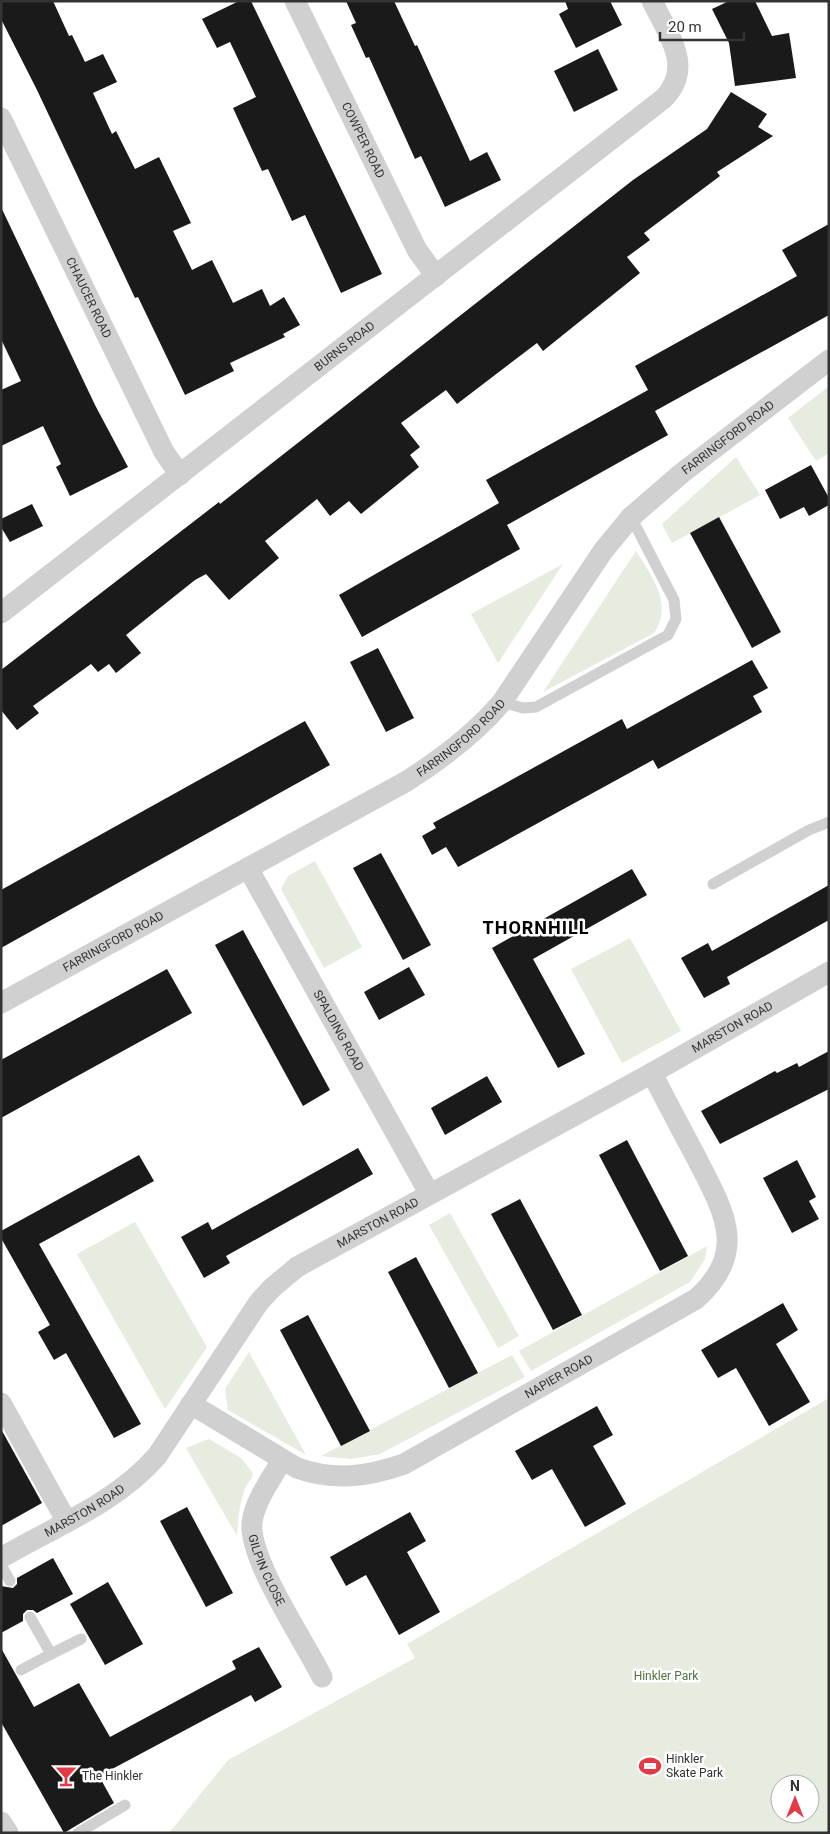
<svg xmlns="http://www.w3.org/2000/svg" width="830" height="1834" font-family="Roboto,sans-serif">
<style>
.green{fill:#e6ecdf;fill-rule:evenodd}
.building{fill:#1a1a1a}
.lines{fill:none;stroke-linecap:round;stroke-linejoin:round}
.lane{stroke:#d0d0d0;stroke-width:11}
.street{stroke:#d0d0d0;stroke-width:21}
.labels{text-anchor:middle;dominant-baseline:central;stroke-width:5;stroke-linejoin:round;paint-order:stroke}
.street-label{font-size:12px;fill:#333;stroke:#fff}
.park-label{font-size:12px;fill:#56703f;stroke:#fff}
.poi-label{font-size:12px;fill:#333;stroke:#fff;text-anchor:start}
.district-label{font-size:18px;font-weight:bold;letter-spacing:1px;fill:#000;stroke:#fff}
</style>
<rect width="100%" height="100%" fill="#fff"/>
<g class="green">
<path d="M829,386v67l-13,8 -28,-43z"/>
<path d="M736,457l24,38 -88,48 -10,-19z"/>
<path d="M636,551c15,24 38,54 18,82l-111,59z"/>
<path d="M563,564l-65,99 -27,-49z"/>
<path d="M315,861l47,86 -38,21 -43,-79 7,-13z"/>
<path d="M630,938l51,93 -59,32 -51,-94z"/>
<path d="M450,1213l69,123 -21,12 -69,-123z"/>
<path d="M135,1222l72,125 -42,62 -88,-155z"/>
<path d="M707,1246l-2,13 -15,23 -159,89 -12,-20z"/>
<path d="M249,1352l57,103 -78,-45 -3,-21z"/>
<path d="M512,1355l13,22 -145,77 -29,5 -30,-3z"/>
<path d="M829,1398v435h-660l59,-73 187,-102 -8,-14zM780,1784h30v30h-30z"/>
<path d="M209,1439l32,19 12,15c-1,7 -7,11 -9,18 -5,15 -6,29 -7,45l-51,-88z"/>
</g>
<g class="building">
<path d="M1,1h52l16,35 3,-1 13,27 18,-8 14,28 -24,11 19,41 4,-3 19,38 24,-12 32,66 -18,8 19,39 20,-10 21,43 29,-14 8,17 14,-9 16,28 -17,9 2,3 -55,26 4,8 -49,24 -47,-98 -3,1 -98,-208 -36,-71z"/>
<path d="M239,1h12l131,273 -41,19 -36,-78 -13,6 -24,-52 -6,2 -29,-63 23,-11 -26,-55 -13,6 -15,-29z"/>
<path d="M346,1h48l21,45 2,-1 53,116 17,-9 14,28 -56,27 -24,-51 -6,3 -46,-102 -3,1 -15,-33 5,-2z"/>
<path d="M565,1h45l12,24 -46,23 -17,-34 9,-5z"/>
<path d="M729,1h26l17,35 17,-3 7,45 -61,8 -6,-43 -17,-34z"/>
<path d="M598,49l20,41 -44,22 -20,-41z"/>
<path d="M731,92l36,22 -9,13 15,9 -56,36 3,4 -76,57 6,7 -23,17 13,16 -97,78 -6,-8 -80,61 -11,-14 -45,33 19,24 -10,8 9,12 -58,47 -12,-13 -19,15 -13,-17 -52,42 14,17 -50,42 -23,-26 -11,6 -69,55 15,18 -25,20 -7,-9 -11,8 -7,-8 -58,42 6,7 -22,17 -16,-20v-40l218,-168 1,2 413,-324 74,-51z"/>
<path d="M1,207l94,198 33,62 -58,29 -14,-29 5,-3 -18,-38 -42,20v-56l20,-9 -20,-42z"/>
<path d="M829,224v91l-174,96 13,24 -161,90 13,24 -158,88 -23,-42 160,-92 -13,-23 162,-90 -13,-24 162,-90 -15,-26z"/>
<path d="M811,465l18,33v7l-20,11 -5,-9 -24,12 -15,-29z"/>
<path d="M32,504l11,22 -33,16 -9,-15v-8z"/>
<path d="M719,517l62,115 -29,16 -62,-115z"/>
<path d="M378,648l36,70 -28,14 -36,-70z"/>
<path d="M752,660l16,28 -15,8 9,16 -104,57 -5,-9 -195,107 -12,-20 -14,8 -10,-19 14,-8 -3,-5 189,-104 5,10z"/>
<path d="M305,721l25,44 -329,183v-58z"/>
<path d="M381,853l50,92 -28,15 -50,-92z"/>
<path d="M632,869l15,26 -114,64 52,95 -27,14 -66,-120z"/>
<path d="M829,885v35l-102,57 3,7 -26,14 -23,-40 27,-15 4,8z"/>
<path d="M243,930l87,160 -27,16 -88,-161z"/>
<path d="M409,967l16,28 -46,25 -15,-28z"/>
<path d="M167,969l25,44 -191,105v-58z"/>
<path d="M829,1051v38l-109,55 -19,-33 74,-40 2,2 20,-10 2,4z"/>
<path d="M487,1076l15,26 -57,33 -14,-27z"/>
<path d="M627,1140l61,116 -28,15 -61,-116z"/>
<path d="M358,1148l15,26 -147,82 4,7 -26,15 -23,-41 27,-15 4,8z"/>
<path d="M139,1155l15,26 -115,63 102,180 -27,14 -48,-85 -12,7 -16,-28 12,-7 -49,-87v-7z"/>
<path d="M797,1160l19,37 -7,4 10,18 -27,14 -29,-55z"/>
<path d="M520,1199l62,116 -29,15 -62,-116z"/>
<path d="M416,1257l62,116 -29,15 -61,-116z"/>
<path d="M783,1303l15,27 -22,14 34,58 -41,24 -33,-58 -18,10 -17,-28z"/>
<path d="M308,1315l62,116 -29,15 -61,-116z"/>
<path d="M597,1406l16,29 -20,11 33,58 -41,23 -33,-58 -20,11 -17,-29z"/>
<path d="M1,1429l41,74 -41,23z"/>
<path d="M187,1507l46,86 -27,14 -46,-86z"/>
<path d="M410,1512l16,29 -19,11 33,60 -41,23 -33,-60 -20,11 -16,-29z"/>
<path d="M53,1558l20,36 -36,19 -4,-3h-6l-4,4v7l-22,12v-47l12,2 4,-4v-6z"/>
<path d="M108,1582l35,62 -38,21 -35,-61z"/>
<path d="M259,1647l23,40 -27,15 -4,-7 -152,81 15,27 -50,30 -63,-111v-74l33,59 45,-24 31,54 126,-68 -4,-8z"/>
</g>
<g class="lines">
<g class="lane">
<path d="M502,702l21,6 13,-1 132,-72 8,-16 -2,-19 -43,-83"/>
<path d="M713,884l96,-54 20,-8"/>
<path d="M1,1565l9,16"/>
<path d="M30,1617l21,37 30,-15"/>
<path d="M21,1670l30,-16"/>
<path d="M78,1833l47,-28"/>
</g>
<g class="street">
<path id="s1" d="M295,1l122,249 19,26"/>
<path id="s2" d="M1,118l163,334 16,23"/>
<path id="s3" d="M1,613l662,-514c32,-31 5,-65 -11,-98"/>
<path id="s4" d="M248,868l181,325"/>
<path id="s5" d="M1,1003l406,-222c36,-23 68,-47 95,-79l101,-151 28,-34 51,-44 147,-113"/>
<path d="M1,1403l66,119"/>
<path id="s6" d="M191,1404l106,64c37,13 70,9 107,-4l292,-165c54,-48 27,-89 0,-142 -15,-28 -30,-56 -44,-84"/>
<path id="s7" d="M282,1460c-10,18 -27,40 -30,62 -4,37 52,118 70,155"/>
<path id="s8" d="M1,1558c54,-32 114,-54 156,-102l102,-154 13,-14 25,-21 355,-194 177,-101"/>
<path d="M1,1822l7,11"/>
</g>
</g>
<defs>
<g id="stadium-bare" transform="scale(1.725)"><path d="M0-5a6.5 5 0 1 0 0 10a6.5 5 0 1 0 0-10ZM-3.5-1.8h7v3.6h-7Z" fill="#e63946" stroke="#fff" stroke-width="2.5" paint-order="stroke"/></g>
<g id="bar-bare" transform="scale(1.725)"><path d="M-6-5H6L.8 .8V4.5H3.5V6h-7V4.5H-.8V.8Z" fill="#e63946" stroke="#fff" stroke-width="2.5" paint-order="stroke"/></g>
</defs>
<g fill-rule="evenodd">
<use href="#stadium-bare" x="650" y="1766"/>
<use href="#bar-bare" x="66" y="1776"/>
</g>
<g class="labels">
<g class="street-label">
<text stroke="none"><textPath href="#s1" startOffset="155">COWPER ROAD</textPath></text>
<text stroke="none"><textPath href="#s2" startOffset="200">CHAUCER ROAD</textPath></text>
<text stroke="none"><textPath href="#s3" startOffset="435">BURNS ROAD</textPath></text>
<text stroke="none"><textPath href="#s5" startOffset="938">FARRINGFORD ROAD</textPath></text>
<text stroke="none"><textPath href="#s5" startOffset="532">FARRINGFORD ROAD</textPath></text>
<text stroke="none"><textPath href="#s5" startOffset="128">FARRINGFORD ROAD</textPath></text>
<text stroke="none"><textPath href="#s8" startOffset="921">MARSTON ROAD</textPath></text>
<text stroke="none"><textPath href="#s4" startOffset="186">SPALDING ROAD</textPath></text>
<text stroke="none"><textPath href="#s8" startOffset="516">MARSTON ROAD</textPath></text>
<text stroke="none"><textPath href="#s6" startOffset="411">NAPIER ROAD</textPath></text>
<text stroke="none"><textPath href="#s8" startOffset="96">MARSTON ROAD</textPath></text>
<text stroke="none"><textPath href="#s7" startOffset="120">GILPIN CLOSE</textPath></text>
</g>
<g class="park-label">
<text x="666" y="1676">Hinkler Park</text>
</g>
<g class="poi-label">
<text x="666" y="1759">Hinkler<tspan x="666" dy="14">Skate Park</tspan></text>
<text x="82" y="1776">The Hinkler</text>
</g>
<g class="district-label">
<text x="536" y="927">THORNHILL</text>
</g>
</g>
<rect width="830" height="1834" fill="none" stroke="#333333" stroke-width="5"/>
<g transform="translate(795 1799)"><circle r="24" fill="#ffffff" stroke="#adadad"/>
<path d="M0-4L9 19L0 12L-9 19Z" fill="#e63946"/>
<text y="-8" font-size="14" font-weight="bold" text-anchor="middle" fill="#333333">N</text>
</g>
<path d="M660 32v8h84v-8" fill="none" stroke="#333333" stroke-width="2.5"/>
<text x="668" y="32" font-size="15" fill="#333333" stroke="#ffffff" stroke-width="4" paint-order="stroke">20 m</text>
</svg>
